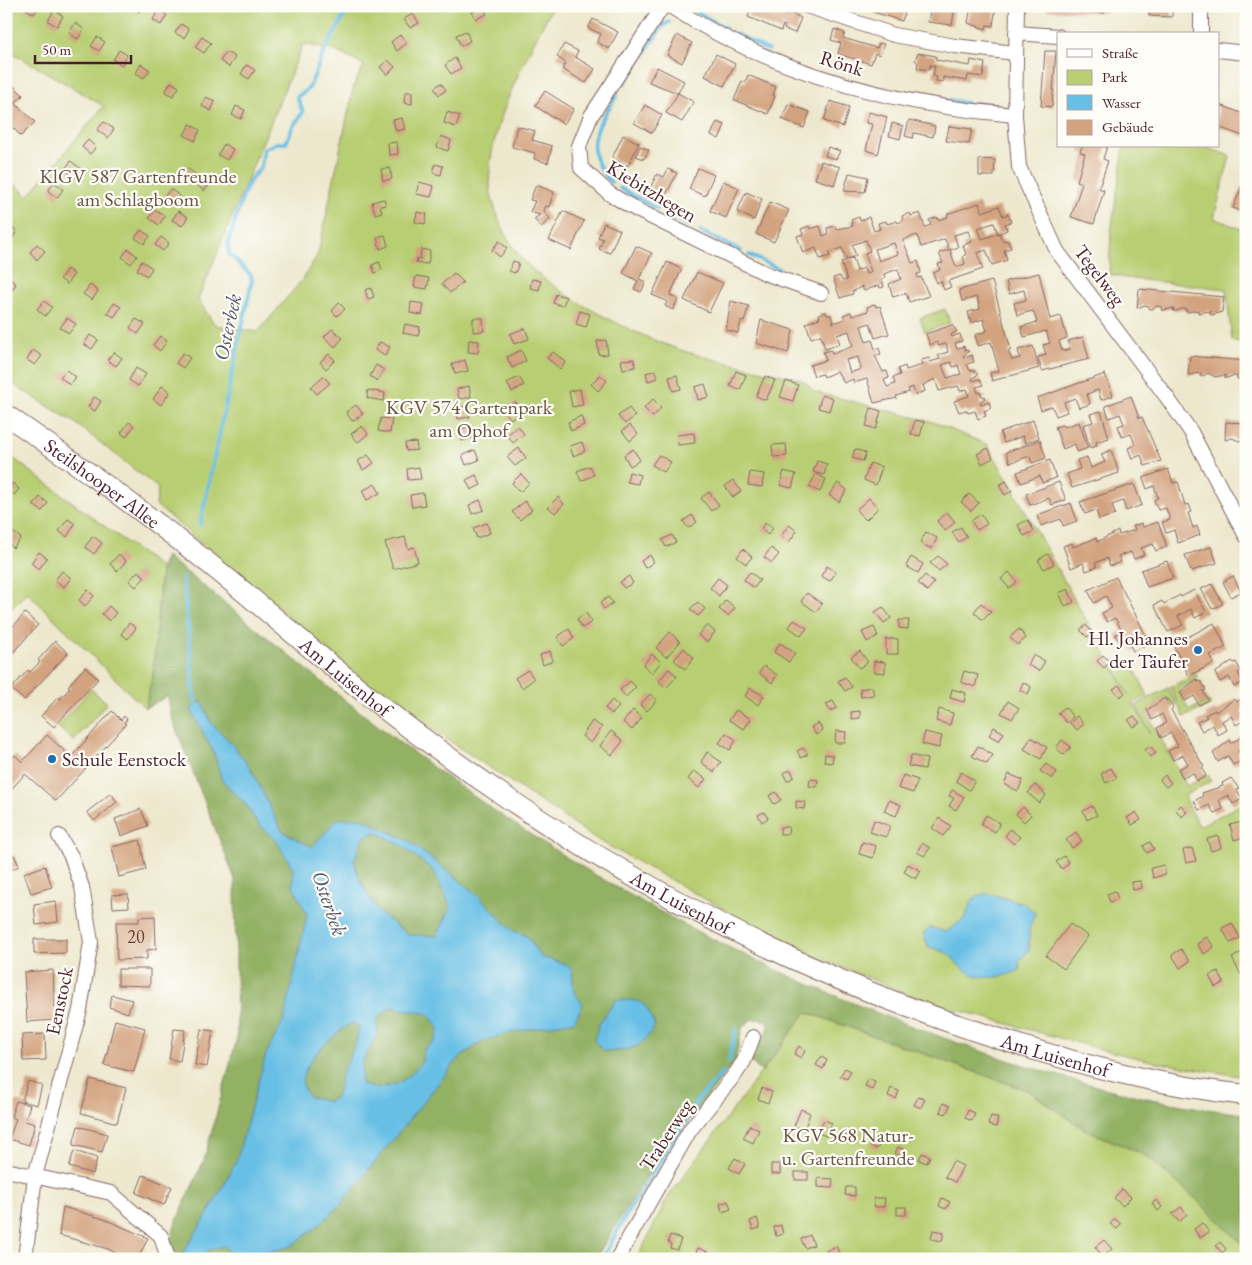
<svg xmlns="http://www.w3.org/2000/svg" width="1252" height="1265" font-family="'EB Garamond',serif">
<style>
.green{fill:#b8ce72;stroke:#81764e;fill-rule:evenodd}
.forest{fill:#92b164;stroke:#6e6848}
.water{fill:#68bfe5;stroke:#596f88;fill-rule:evenodd}
.lines{fill:none;stroke-linecap:round;stroke-linejoin:round}
.stream{stroke:#68bfe5;stroke-width:4}
.building{fill:#d3a37f;fill-rule:evenodd}
.minor-casing{stroke:#836564;stroke-width:16}
.secondary-casing{stroke:#836564;stroke-width:22}
.minor{stroke:#fff;stroke-width:14}
.secondary{stroke:#fff;stroke-width:20}
.poi-dot{fill:#1f6fb2;stroke:#fdfcf7;stroke-width:2}
.labels{text-anchor:middle;dominant-baseline:central;stroke-width:4.5;stroke-linejoin:round;paint-order:stroke}
.number-label{font-size:18px;fill:#6c4040}
.street-label{font-size:20px;fill:#4a1f2b;stroke:#fdfcf7}
.park-label{font-size:20px;fill:#6b5440;stroke:#fdfcf7}
.poi-label{font-size:20px;fill:#4a1f2b;stroke:#fdfcf7;text-anchor:end}
.water-label{font-size:21px;font-style:italic;fill:#54576c;stroke:#fdfcf7}
</style>
<rect width="100%" height="100%" fill="#fdfcf7"/>
<filter id="ink" filterUnits="userSpaceOnUse"><feTurbulence type="fractalNoise" baseFrequency=".02" numOctaves="2"/><feDisplacementMap in="SourceGraphic" scale="10" xChannelSelector="R" yChannelSelector="G"/><feConvolveMatrix kernelMatrix="1 2 1 2 8 2 1 2 1" color-interpolation-filters="sRGB"/></filter>
<filter id="wash" filterUnits="userSpaceOnUse"><feTurbulence type="fractalNoise" baseFrequency=".0096" numOctaves="4" result="noise"/><feDisplacementMap in="SourceGraphic" scale="20" xChannelSelector="R" yChannelSelector="G"/><feGaussianBlur stdDeviation="1.12" result="paint"/><feColorMatrix in="noise" values="0 0 0 0 0 0 0 0 0 0 0 0 0 0 0 0 0 1.4 0 .05"/><feComposite in="paint" operator="in"/></filter>
<g filter="url(#wash)">
<rect width="100%" height="100%" fill="#ede8cd"/>
<g class="green">
<path d="M6,6h547c-25,47 -68,126 -63,180 1,18 14,48 24,63 30,43 129,91 180,105 25,7 52,13 77,19 9,2 21,3 30,7 5,2 10,8 14,12l118,30 55,23 141,251 -15,-28 16,-8 18,36 -15,7 17,30 -14,-28 32,-17 8,16 -4,2 -3,-7 -5,-1 -9,4 1,3 -10,7 41,74 21,-11 3,6 -27,15 15,30 47,-24v275l-91,-15 -55,-13 -172,-47 -134,-54 -196,-108 -216,-144 -226,-191 2,-17 -84,-66 -68,-42v-203l22,19 76,-90 -98,-57zM303,44l32,7 29,14 -10,20 -36,169 -16,26 -44,52 -43,-7 -17,-25z"/>
<path d="M1124,146h78l28,10 -16,62 32,13v111l-14,-1 -6,-52 -101,-11 -16,-4 2,-42z"/>
<path d="M945,309l5,14 -25,9 -5,-14z"/>
<path d="M6,453l155,115 -8,106 -8,34 -118,-116 -21,22z"/>
<path d="M1196,674l2,4 -20,11 11,21 20,-9 2,4 -27,12 -14,-30z"/>
<path d="M91,689l16,14 -33,38 -16,-14z"/>
<path d="M806,1012l223,79 55,38 61,26 50,43 51,49v12h-609l31,-62z"/>
</g>
<path class="forest" d="M166,556c104,82 204,169 313,244 150,104 307,183 479,243 93,33 190,61 288,71v133l-51,-49 -50,-43 -61,-26 -55,-38 -223,-79 -44,60 -11,-10 18,-36 -3,-6 -14,-1 -10,9 -7,33 -89,117 -51,81h-431l13,-39 27,-60 33,-122 -2,-159 -64,-163 -3,-20 -23,12 8,-34 8,-106z"/>
<g class="water">
<path d="M202,701l9,22 20,20 19,24 32,64 30,16 25,-28 25,-1 47,23 69,54 34,35 15,6 14,21 26,7 5,7 2,21 9,12 -8,17 -66,12 -28,9 -23,17 -116,144 -22,21 -30,23 -32,7 -3,5h-20v-3l-12,-10 -14,4 -9,9h-16l-2,-5 27,-42 27,-50 30,-108 18,-34 23,-105 -14,-30v-16l-17,-29 -17,-15 -13,-20 -24,-25 -8,-27 -23,-44zM376,832l25,13 33,26 17,36 -14,29 -28,-1 -30,-22 -19,-32 -6,-21 10,-23zM391,1007l37,7 11,14 -4,13 -11,8 -2,13 -13,14 -13,8 -20,5 -15,-5 1,-21 15,-29v-16zM353,1023l6,4 -3,16 -15,33 -4,20 -8,6 -20,-5c-2,-3 -5,-7 -6,-11 -6,-19 34,-56 50,-63z"/>
<path d="M986,893l37,10 12,10 -6,17v20l-10,12 1,8c-20,9 -41,12 -59,-3 -4,-3 -7,-8 -11,-12 -5,-4 -15,-6 -21,-8l-6,-13 7,-7 16,5 18,-13 9,-20z"/>
<path d="M616,1000c28,0 28,0 39,26 -13,22 -25,26 -51,25l-10,-11 5,-16z"/>
</g>
<g class="lines">
<g class="stream">
<path d="M695,11l31,18"/>
<path d="M735,34l33,16"/>
<path d="M624,84l38,-57 7,-5"/>
<path d="M950,100l17,3"/>
<path d="M979,104l4,1"/>
<path d="M611,182c-31,-33 -15,-54 6,-87"/>
<path d="M620,188l37,21"/>
<path d="M666,214l23,12"/>
<path d="M700,231l41,20"/>
<path d="M749,255l30,14"/>
<path d="M200,525l52,-245 -1,-5 -22,-21 -1,-11 16,-50 7,-14 10,-12 3,-18 12,-6h10l7,-17 10,-14 -6,-15 12,-9 15,-36 26,-46"/>
<path d="M183,578l12,123 3,10"/>
<path d="M729,1061l7,-32"/>
<path d="M602,1259l24,-44 41,-63 29,-50 28,-31"/>
</g>
</g>
<g id="blocks">
<g class="building">
<path d="M28,6h12l-6,8 -8,-5z"/>
<path d="M129,6h14l-4,6z"/>
<path d="M752,6h13l22,9 1,-3 13,6 -6,15 -11,-4 1,-3 -2,-1 -2,6 -33,-14z"/>
<path d="M875,6h32l-5,15 -29,-9z"/>
<path d="M931,6h24l-3,19 -24,-3z"/>
<path d="M971,6h25l-3,20 -6,-1 -1,4 -18,-6z"/>
<path d="M1047,6h58v7l-58,-3z"/>
<path d="M1150,6h22v11l-23,-1z"/>
<path d="M483,7l4,7 -11,5 -4,-7z"/>
<path d="M54,10l9,6 -6,10 -9,-5z"/>
<path d="M158,10l9,5 -6,10 -8,-5z"/>
<path d="M413,14l6,9 -9,5 -6,-9z"/>
<path d="M593,19l25,13 -9,17 -12,-7 4,-8 -13,-6z"/>
<path d="M75,23l9,6 -6,10 -9,-6z"/>
<path d="M181,24l8,5 -5,9 -9,-5z"/>
<path d="M834,29l11,4 -2,5 34,10 2,-5 5,1 -4,11 -5,-2 -4,11 -33,-10 3,-11 -10,-3z"/>
<path d="M466,31l4,10 -9,5 -5,-11z"/>
<path d="M400,35l7,8 -10,8 -6,-9z"/>
<path d="M677,35l15,8 -10,20 -15,-8z"/>
<path d="M97,37l8,5 -6,9 -8,-5z"/>
<path d="M202,37l9,6 -7,10 -9,-6z"/>
<path d="M564,44l14,7 -3,6 20,12 -9,14 -24,-14 4,-6 -9,-6z"/>
<path d="M119,50l8,5 -5,10 -9,-5z"/>
<path d="M1045,51h11l-4,56 -11,-1z"/>
<path d="M226,52l9,5 -6,10 -9,-6z"/>
<path d="M918,53l18,3v4l34,6 1,-6 14,3 -2,14 -15,-2 -1,6 -24,-4v5l-7,-1 1,-4 -4,-1 2,-10 -5,-1 -1,5 -12,-2 1,-5 -3,-3z"/>
<path d="M716,54l19,10 -11,22 -19,-10z"/>
<path d="M455,58l6,10 -10,6 -6,-9z"/>
<path d="M388,60l7,7 -8,8 -7,-8z"/>
<path d="M141,64l9,6 -6,8 -8,-5z"/>
<path d="M246,65l9,5 -6,9 -8,-5z"/>
<path d="M657,67l27,14 -6,12 -29,-11z"/>
<path d="M748,75l28,12 -3,8 2,1 -7,18 -34,-14 8,-19 3,2z"/>
<path d="M171,82l8,5 -6,9 -8,-4z"/>
<path d="M11,83l12,12 -8,8 20,19 -14,14 -15,-15v-33z"/>
<path d="M441,83l5,7 -7,5 -5,-7z"/>
<path d="M545,91l29,18 -10,15 -29,-18z"/>
<path d="M405,92h7v12l-8,-1z"/>
<path d="M678,93l16,9 -12,20 -16,-9z"/>
<path d="M206,97l9,4 -4,10 -9,-5z"/>
<path d="M830,101l19,6 -6,20 -19,-6z"/>
<path d="M788,104l22,8 -6,16 -22,-9z"/>
<path d="M1218,104l28,11v22l-28,-10z"/>
<path d="M645,105l17,10 -10,18 -18,-10z"/>
<path d="M236,106l9,4 -4,9 -9,-4z"/>
<path d="M447,112l13,4 -4,11 -12,-4z"/>
<path d="M869,112l18,5 -9,37 -12,-4 6,-26 -6,-1z"/>
<path d="M402,118l3,11 -9,2 -3,-11z"/>
<path d="M909,120l26,6 -2,11 -19,-4 -1,5 -8,-2z"/>
<path d="M104,122l10,7 -6,9 -11,-8z"/>
<path d="M717,122l8,3 -6,14 -8,-4z"/>
<path d="M892,123l11,3 -3,13 -11,-3z"/>
<path d="M190,124l10,6 -5,11 -11,-6z"/>
<path d="M517,126l18,5 -3,9 20,6 -4,17 -14,-4 1,-6 -23,-6z"/>
<path d="M949,126l23,3 -3,15 -23,-3z"/>
<path d="M623,135l16,8 -11,23 -16,-8z"/>
<path d="M441,136l10,4 -3,11 -11,-4z"/>
<path d="M88,140l8,7 -6,7 -8,-7z"/>
<path d="M397,142l1,12 -9,1 -1,-12z"/>
<path d="M224,144l9,5 -6,11 -9,-5z"/>
<path d="M640,146l9,4 -5,9 -8,-3z"/>
<path d="M1082,146h25l-4,13 5,2 -9,27 5,2 -10,34 -23,-7 11,-34 -5,-2 8,-27 -5,-2z"/>
<path d="M828,147l12,4 -4,8 -11,-3z"/>
<path d="M979,159l16,1 -1,16h-15z"/>
<path d="M71,161l11,9 -6,8 -11,-9z"/>
<path d="M821,161l19,6 -6,18 -19,-6z"/>
<path d="M435,164l8,2 -2,9 -8,-2z"/>
<path d="M187,168l8,6 -5,7 -9,-6z"/>
<path d="M390,168l2,11 -9,2 -2,-12z"/>
<path d="M698,168l16,7 -9,21 -16,-7z"/>
<path d="M668,169l9,4 -11,22 -16,-7 7,-14 7,3z"/>
<path d="M849,173l19,4 -3,15 -21,-1z"/>
<path d="M203,177l8,6 -7,8 -7,-6z"/>
<path d="M1246,177v36l-13,-5z"/>
<path d="M723,181l16,7 -13,30 -16,-7z"/>
<path d="M54,182l9,7 -6,9 -9,-7z"/>
<path d="M419,182l15,4 -3,11 -15,-3z"/>
<path d="M536,185l18,7 -5,15 -3,-1 -2,5 6,8 -9,8 -7,-8 6,-4 -10,-3 5,-11 -5,-1z"/>
<path d="M170,189l10,7 -6,8 -10,-7z"/>
<path d="M746,192l16,7 -8,21 -17,-8z"/>
<path d="M384,199l2,6 -6,1 2,6 -7,2 -3,-12z"/>
<path d="M770,202l19,8 -15,32 -18,-8z"/>
<path d="M979,203l3,9 17,-6 4,10 5,-2 3,8 -6,2 2,6 -9,4 -4,-11 -16,5 4,11 17,-6 3,7 6,1 3,7 -7,2 3,10 -15,5 -6,-15 -9,3 6,16 -35,12 3,6 -7,3 -3,-9 -4,2 -4,-10 7,-3 -2,-6 5,-1 -4,-10 10,-3 -4,-11 -24,8 -4,-12 -14,5 9,23 6,-2 3,12 -4,1 1,4 3,-1 8,19 -20,6 -3,-9 -13,4 -4,-13 12,-5 -3,-10 -14,5 1,4 -3,1 2,8 -4,1 -1,-3 -15,6 -2,-5 -10,6 1,2 -13,4 -7,-20 7,-2 2,5 5,-1 -6,-18 12,-4 4,13 7,-3 2,6 5,-2 -6,-19 5,-2 -4,-11 -14,5 4,11 -10,3 -4,-11 -13,4 1,4 -10,3 -4,-11 -13,5 -6,-17 6,-2 -2,-5 8,-3 1,3 10,-3 3,10 5,-2 -1,-6 8,-2 1,3 17,-3 -2,-6 8,-3 1,4 9,-4 5,14 6,-2 -2,-6 8,-2 1,3 10,-3 1,2 5,-2 -1,-5 8,-3 1,3 9,-3 5,14 6,-2 -2,-5 8,-3 1,3 10,-3 -1,-3zM968,231l4,11 -9,3 3,10 -3,1 2,8 -9,3 -6,-17 8,-3 -4,-12zM894,243l4,11 -19,7 -4,-12z"/>
<path d="M155,209l10,7 -6,9 -10,-7z"/>
<path d="M178,211l10,6 -6,9 -10,-6z"/>
<path d="M563,211l21,10 -13,29 -22,-10z"/>
<path d="M417,212l10,2 -2,10 -10,-2z"/>
<path d="M604,223l16,7 -10,23 -11,-4 4,-10 -5,-2z"/>
<path d="M8,225l9,6 -5,8 -6,-3z"/>
<path d="M141,230l9,6 -6,8 -9,-6z"/>
<path d="M385,235l3,11 -8,3 -3,-12z"/>
<path d="M161,237l8,6 -6,8 -8,-6z"/>
<path d="M499,241l8,7 -7,9 -8,-7z"/>
<path d="M37,244l8,7 -8,9 -7,-8z"/>
<path d="M636,246l16,7 -13,26 7,3 -5,10 -7,-3 4,-8 -15,-8z"/>
<path d="M128,249l9,7 -6,8 -9,-7z"/>
<path d="M421,249l9,2 -2,13 -12,-1 1,-5 3,1z"/>
<path d="M142,261l10,7 -5,8 -10,-6z"/>
<path d="M513,261l6,2 -4,10 -6,-2z"/>
<path d="M379,262l3,7 -7,4 -3,-8z"/>
<path d="M667,262l15,7 -12,26 8,4 -5,11 -8,-4 2,-5 -15,-6z"/>
<path d="M67,269l7,5 -7,10 -7,-5z"/>
<path d="M697,272l26,11 -14,29 -25,-12z"/>
<path d="M454,273l9,9 -13,11 -8,-9z"/>
<path d="M1039,273l11,46 11,-3 6,22 -8,3 3,10 8,-2 -2,-8 15,-4 6,22 -47,12 -4,-14 8,-2 -3,-10 7,-2 -4,-12 -22,6 -3,-10 16,-5 -4,-11 -16,4 -3,-12 12,-3 -2,-10 -15,4 -3,-13z"/>
<path d="M416,276l13,2 -2,11 -13,-2z"/>
<path d="M8,277l8,7 -7,10 -3,-2z"/>
<path d="M532,279l9,2 -2,9 -9,-2z"/>
<path d="M992,281l19,69 -3,1 4,9 8,-2 -2,-8 15,-4 6,22 -47,13 -2,-8 9,-2 -8,-29 -13,4 -3,-11 12,-4 -4,-12 -12,4 -3,-11 12,-3 -3,-12 -15,4 -3,-11z"/>
<path d="M90,285l8,6 -6,9 -9,-6z"/>
<path d="M371,288l3,9 -6,2 -3,-9z"/>
<path d="M1139,289l85,8 -2,15 -10,3 -2,-1v-3l-12,2v-3l-10,2h-2v-3h-5l-5,2h-3l1,-3 -10,2h-3l1,-3 -5,-1 -5,3h-3v-3l-4,-1 -8,3z"/>
<path d="M556,294l10,3 -3,9 -10,-3z"/>
<path d="M44,301l8,6 -7,9 -8,-7z"/>
<path d="M731,301l18,5 -5,16 -3,-1 -3,12 -12,-3z"/>
<path d="M411,302l13,2 -2,11 -12,-2z"/>
<path d="M114,303l7,4 -7,10 -7,-4z"/>
<path d="M339,303l6,6 -8,7 -5,-5z"/>
<path d="M875,304l1,3 4,-1 9,28 -14,4 -5,-15 -9,3 5,16 6,-2 3,9 4,-1 2,7 -6,1 8,16 4,-1 2,7 -5,2 3,7 8,-3 -2,-7 7,-2 -2,-6 7,-3 1,4 16,-5 -1,-5 8,-2 1,4 10,-3 -2,-4 10,-3 -2,-9 -7,3 -2,-4 -7,3 -4,-11 26,-9 5,6 -6,4 1,2 8,-3 2,7 -7,2 2,6 7,-3 1,4 4,1 -6,5 1,2 8,-3 2,7 -7,2 3,7 3,-1 5,4 -6,5 1,2 7,-2 3,6 -7,2 2,6 2,-1 2,4 4,1 -6,5 1,3 8,-3 2,6 -7,3 2,5 -8,3 -3,-8 -7,2 -2,-3 -7,2 -5,-11 15,-5 -2,-7 -7,2 -2,-5 -19,5 -4,-12 -12,6 2,6 -10,4 -2,-8 -5,2 1,3 -13,4 1,2 -23,5 -7,-24 -13,4 -1,-4 -9,4 -7,-12 -13,6 -1,-3 -9,2 -4,-11 16,-5 -3,-8 8,-2 1,4 21,-8 -4,-15 -12,4 3,9 -15,5 -4,-14 -10,3 -5,-15 14,-5 -1,-4 7,-2 1,3h4l2,8 12,-4 -2,-4 8,-3 1,4 16,-5 -1,-4zM858,357l3,12 -11,4 -4,-13zM951,362l2,5 5,-2 3,9 -14,4 -5,-13z"/>
<path d="M580,311l10,3 -4,13 -10,-3z"/>
<path d="M67,318l9,6 -7,9 -9,-5z"/>
<path d="M473,318h10l1,13 -11,1z"/>
<path d="M136,319l9,5 -7,10 -8,-6z"/>
<path d="M761,320l32,10 -5,23 -32,-10z"/>
<path d="M405,324l15,3 -2,9 -15,-3z"/>
<path d="M525,328l4,11 -15,5 -4,-10z"/>
<path d="M332,329l11,9 -8,9 -11,-10z"/>
<path d="M90,335l8,5 -6,9 -8,-5z"/>
<path d="M160,336l7,5 -7,10 -7,-6z"/>
<path d="M469,340l10,1 -1,12 -10,-1z"/>
<path d="M606,340l2,14 -9,1 -2,-14z"/>
<path d="M380,342l10,5 -5,9 -10,-6z"/>
<path d="M33,350l9,6 -7,9 -8,-5z"/>
<path d="M521,350l5,11 -14,7 -5,-11z"/>
<path d="M114,352l8,6 -6,8 -9,-6z"/>
<path d="M553,352l13,10 -6,7 -13,-11z"/>
<path d="M183,353l7,5 -7,10 -7,-5z"/>
<path d="M329,354l6,6 -9,9 -6,-7z"/>
<path d="M1190,356l56,5v16l-7,2h-2v-3h-5l-5,2h-2v-3l-10,2 -7,-4 -5,3h-3l1,-3 -13,2z"/>
<path d="M634,359l1,8 -12,2 -2,-9z"/>
<path d="M465,360l3,11 -13,3 -3,-10z"/>
<path d="M376,365l8,5 -7,11 -7,-5z"/>
<path d="M136,368l10,6 -8,12 -9,-6z"/>
<path d="M66,370l10,7 -6,8 -10,-8z"/>
<path d="M656,370l2,8 -10,3 -2,-8z"/>
<path d="M736,371l10,4 -6,15 -10,-4z"/>
<path d="M1105,374l8,22 -12,4 -3,-10 -11,4 3,10 -11,4 -4,-10 -11,4 3,10 -11,4 -4,-10 -11,4 -4,-12z"/>
<path d="M600,375l7,6 -9,10 -7,-7z"/>
<path d="M677,375l4,14 -8,2 -4,-14z"/>
<path d="M323,376l7,7 -13,11 -6,-7z"/>
<path d="M765,376l10,4 -9,20 -10,-4z"/>
<path d="M519,377l5,8 -12,7 -5,-9z"/>
<path d="M786,381l12,4 -5,16 -13,-4z"/>
<path d="M705,384l4,13 -11,3 -3,-13z"/>
<path d="M162,386l8,6 -9,13 -8,-6z"/>
<path d="M469,386l2,11 -12,2 -2,-10z"/>
<path d="M580,389l3,16 -11,2 -3,-16z"/>
<path d="M368,390l17,3 -1,8 -17,-3z"/>
<path d="M822,395l11,3 -4,13 -11,-3z"/>
<path d="M1131,396l8,22 3,-1 19,44 -16,5 -4,-11 -9,4 -4,-11 7,-3 -4,-11 -9,3 -4,-11 6,-2 -4,-10 -11,4 -4,-12z"/>
<path d="M94,397l7,4 -6,10 -7,-4z"/>
<path d="M653,399l8,9 -8,9 -9,-9z"/>
<path d="M516,402l6,10 -12,7 -6,-10z"/>
<path d="M356,405l7,9 -11,7 -6,-9z"/>
<path d="M468,406l2,11 -12,2 -2,-11z"/>
<path d="M629,408l6,8 -10,8 -7,-8z"/>
<path d="M871,408l10,3 -5,18 -10,-3z"/>
<path d="M1101,411l8,27 -13,4 1,4 -7,2 -7,-23 10,-3 -3,-8z"/>
<path d="M581,416l3,9 -13,6 -3,-9z"/>
<path d="M381,418l11,1 -2,14 -12,-2z"/>
<path d="M915,420l9,2 -4,14 -9,-2z"/>
<path d="M1033,420l6,18 -14,5 -2,-7 -19,7 -4,-11z"/>
<path d="M129,422l5,4 -8,11 -5,-4z"/>
<path d="M1079,422l9,26 -11,4 -2,-8 -12,5 -8,-22 7,-2 2,2z"/>
<path d="M1226,422l20,1v16l-7,2 -7,-3 -7,2z"/>
<path d="M630,425l8,9 -8,7 -8,-10z"/>
<path d="M362,426l6,8 -10,8 -7,-8z"/>
<path d="M471,426l4,11 -13,4 -4,-11z"/>
<path d="M518,426l6,8 -11,9 -6,-8z"/>
<path d="M694,433l1,10 -17,2 -1,-10z"/>
<path d="M1040,440l6,18 -14,5 -2,-7 -20,7 -4,-11z"/>
<path d="M416,442l1,8 -11,1 -1,-8z"/>
<path d="M582,442l3,9 -12,5 -3,-10z"/>
<path d="M786,444l1,12 -14,1 -1,-12z"/>
<path d="M519,448l7,10 -11,8 -8,-9z"/>
<path d="M988,448l5,10 -11,6 -5,-10z"/>
<path d="M633,449l7,11 -10,6 -6,-11z"/>
<path d="M855,449l11,4 -3,8 -11,-3z"/>
<path d="M475,450l4,10 -13,5 -4,-10z"/>
<path d="M1111,450l8,23 -47,15 -5,-14 13,-5 -3,-9 10,-3 4,11 14,-6 -4,-8z"/>
<path d="M368,455l6,8 -11,7 -5,-9z"/>
<path d="M659,455l12,7 -7,10 -12,-7z"/>
<path d="M1050,460l6,18 -14,5 -2,-7 -19,7 -4,-11z"/>
<path d="M817,461l10,3 -3,11 -11,-3z"/>
<path d="M870,463l12,4 -6,18 -12,-5z"/>
<path d="M590,466l4,9 -13,6 -4,-10z"/>
<path d="M419,467l2,12 -13,1 -1,-11z"/>
<path d="M1168,469l5,14 5,-1 7,23 4,-1 3,8 -4,1 5,15 4,-2 3,9 -22,8 -4,-13 -8,3 -4,-11 8,-2 -4,-12 -8,2 -4,-10 4,-2 -4,-12 -7,3 -4,-11z"/>
<path d="M784,471l12,3 -4,14 -12,-3z"/>
<path d="M629,472l11,3 -2,9 -11,-2z"/>
<path d="M750,472l14,2 -2,13 -14,-2z"/>
<path d="M521,474l8,9 -9,9 -8,-9z"/>
<path d="M816,474l10,5 -6,13 -11,-5z"/>
<path d="M476,475l5,10 -10,5 -5,-10z"/>
<path d="M733,480l8,11 -8,6 -8,-11z"/>
<path d="M1006,481l6,10 -7,4 -6,-10z"/>
<path d="M1059,482l7,18 -14,5 -3,-7 -19,7 -4,-11z"/>
<path d="M13,483l6,6 -5,6 -6,-5z"/>
<path d="M838,483l9,7 -8,12 -10,-7z"/>
<path d="M375,484l5,9 -13,7 -5,-9z"/>
<path d="M1134,484l8,21 -16,6 -3,-10 -11,4 3,9 -16,6 -3,-10 -11,4 -5,-12z"/>
<path d="M709,492l10,13 -8,6 -10,-13z"/>
<path d="M423,493l2,12 -13,2 -2,-12z"/>
<path d="M969,494l10,9 -8,8 -10,-9z"/>
<path d="M40,497l8,6 -6,8 -9,-6z"/>
<path d="M558,497l6,7 -9,9 -7,-6z"/>
<path d="M869,498l9,10 -12,12 -10,-10z"/>
<path d="M480,500l4,10 -12,4 -3,-9z"/>
<path d="M525,501l7,9 -12,10 -8,-8z"/>
<path d="M1071,503l6,18 -14,5 -2,-7 -20,7 -4,-11z"/>
<path d="M947,512l8,10 -10,9 -8,-10z"/>
<path d="M981,514l6,10 -10,6 -6,-9z"/>
<path d="M692,515l5,7 -9,6 -5,-7z"/>
<path d="M68,519l7,5 -8,13 -8,-6z"/>
<path d="M1028,520l6,11 -10,5 -6,-11z"/>
<path d="M1158,522l9,25 -11,4 -3,-7 -12,4 3,7 -10,4 -3,-7 -13,4 3,6 -11,4 -3,-8 -12,5 2,4 -11,4 -3,-8 -12,5 -8,-22 9,-3 1,4 23,-9 1,4 21,-11 1,4 16,-5 -2,-4 9,-3 1,4z"/>
<path d="M487,523l3,10 -13,5 -4,-10z"/>
<path d="M765,523l8,5 -5,7 -7,-6z"/>
<path d="M789,525l8,6 -8,11 -8,-6z"/>
<path d="M961,527l6,10 -9,5 -6,-10z"/>
<path d="M13,532l8,6 -8,10 -7,-8z"/>
<path d="M926,532l11,6 -5,11 -12,-6z"/>
<path d="M672,535l4,7 -10,5 -4,-7z"/>
<path d="M93,536l9,7 -8,11 -9,-7z"/>
<path d="M405,537l3,12 6,-2 4,15 -25,7 -8,-27z"/>
<path d="M1211,547l6,16 -26,8 -6,-16z"/>
<path d="M771,548l8,6 -7,9 -8,-6z"/>
<path d="M743,549l9,8 -6,7 -9,-7z"/>
<path d="M39,552l8,6 -8,11 -8,-6z"/>
<path d="M119,554l7,7 -9,10 -7,-7z"/>
<path d="M1048,554l6,10 -10,5 -6,-9z"/>
<path d="M650,555l4,7 -9,6 -4,-7z"/>
<path d="M938,556l9,8 -8,7 -9,-8z"/>
<path d="M911,557l12,7 -5,9 -12,-7z"/>
<path d="M1167,561l6,17 -26,9 -6,-17z"/>
<path d="M827,566l9,6 -6,9 -9,-5z"/>
<path d="M62,571l9,7 -7,9 -9,-7z"/>
<path d="M138,571l7,6 -9,10 -7,-6z"/>
<path d="M750,572l10,8 -6,8 -10,-8z"/>
<path d="M1009,572l8,10 -8,6 -8,-9z"/>
<path d="M925,575l9,8 -7,8 -9,-8z"/>
<path d="M629,576l4,7 -9,5 -4,-6z"/>
<path d="M1233,576l8,16 -10,5 -8,-15z"/>
<path d="M1116,577l34,66 -17,8 -6,-11 -7,3 -5,-8 7,-4 -7,-13 -8,4 -5,-9 10,-5 -6,-12 -12,7 -6,-13z"/>
<path d="M718,578l9,7 -8,11 -9,-8z"/>
<path d="M1212,584l11,20 -11,5 -11,-20z"/>
<path d="M1068,589l6,13 -9,4 -6,-13z"/>
<path d="M88,590l6,6 -9,10 -6,-6z"/>
<path d="M1194,590l12,22 -11,6 -4,-9 -13,7 5,9 -15,7 -14,-27 8,-4 2,3 16,-9 1,2z"/>
<path d="M807,593l15,11 -6,8 -15,-11z"/>
<path d="M608,597l5,6 -9,6 -4,-6z"/>
<path d="M726,600l9,8 -7,8 -9,-7z"/>
<path d="M698,602l7,7 -7,7 -8,-7z"/>
<path d="M981,603l10,9 -8,8 -9,-8z"/>
<path d="M109,606l7,7 -7,8 -7,-7z"/>
<path d="M883,607l8,11 -7,5 -9,-11z"/>
<path d="M25,613l13,12 -32,35v-22l4,-4 -2,-2z"/>
<path d="M586,613l6,9 -10,6 -5,-9z"/>
<path d="M794,620l13,8 -6,8 -12,-9z"/>
<path d="M899,620h10l-1,9 -9,-1z"/>
<path d="M129,623l7,5 -8,11 -7,-5z"/>
<path d="M1214,623l12,24 -16,8 4,8 -25,13 -16,-31z"/>
<path d="M707,625l8,7 -8,10 -9,-7z"/>
<path d="M1086,625l7,8 -6,4 -7,-7z"/>
<path d="M874,627l4,9 -11,6 -5,-10z"/>
<path d="M569,629l5,9 -11,8 -6,-9z"/>
<path d="M1019,629l7,9 -9,7 -7,-8z"/>
<path d="M670,632l10,10 -14,15 -10,-9z"/>
<rect x="886" y="639" width="12" height="15"/>
<path d="M55,641l13,12 -44,47 -13,-11 17,-19 2,2 10,-10 -2,-2z"/>
<path d="M780,643l15,10 -6,9 -15,-10z"/>
<path d="M684,648l10,10 -9,11 -11,-9z"/>
<path d="M550,651l3,10 -10,4 -3,-10z"/>
<path d="M860,651l8,11 -9,6 -8,-11z"/>
<path d="M652,654l9,8 -9,11 -9,-8z"/>
<path d="M1033,655l12,6 -6,10 -11,-6z"/>
<path d="M1103,655l7,7 -6,6 -7,-7z"/>
<path d="M874,661l11,1v11l-11,-1z"/>
<path d="M1232,661l2,2 2,-1 5,9 -3,2 5,9 -9,5 -5,-10 -9,5 -5,-9z"/>
<path d="M764,666l13,9 -5,8 -13,-10z"/>
<path d="M85,667l13,12 -44,48 -13,-11 17,-19 2,2 10,-11 -2,-2z"/>
<path d="M669,669l8,7 -11,12 -7,-7z"/>
<path d="M528,670l6,9 -12,9 -7,-10z"/>
<path d="M964,671l14,4 -3,12 -14,-5z"/>
<path d="M845,677l7,10 -7,4 -7,-10z"/>
<path d="M1197,679l1,3 3,-1 5,9 -3,1 5,9 -9,5 -5,-9 -9,5 -5,-9z"/>
<path d="M630,681l6,6 -10,10 -6,-7z"/>
<path d="M1023,682l8,5 -3,7 -8,-4z"/>
<path d="M1119,685l6,8 -5,4 -7,-8z"/>
<path d="M872,687l2,8 -13,2 -1,-8z"/>
<path d="M750,688l14,8 -6,9 -13,-9z"/>
<path d="M952,689l14,4 -2,9 -14,-4z"/>
<path d="M1246,693v15l-5,3 4,9 -9,5 -5,-9 -9,5 5,9 -9,5 -5,-10 -11,6 -5,-9 10,-5 -2,-2 10,-5 1,2 18,-13 2,3 2,-1 7,-4 -2,-2z"/>
<path d="M650,694l7,6 -10,11 -7,-6z"/>
<path d="M1165,698l1,3 2,-2 5,9 -2,2 33,57 -2,1 4,8 -9,5 -4,-8 -10,5 -5,-9 10,-5 -5,-9 -10,5 -5,-9 10,-5 -7,-13 -10,5 -4,-10 9,-5 -4,-9 -10,6 -5,-10z"/>
<path d="M612,700l7,7 -7,7 -7,-6z"/>
<path d="M833,701l4,7 -7,3 -4,-7z"/>
<path d="M1008,701l11,7 -7,11 -11,-6z"/>
<path d="M1065,707l8,10 -6,6 -9,-10z"/>
<path d="M939,709l14,4 -3,12 -14,-4z"/>
<path d="M633,710l9,8 -10,12 -9,-8z"/>
<path d="M736,710l15,9 -7,10 -15,-9z"/>
<path d="M112,711l9,9 3,-4 3,3 -3,4 2,1 -70,77 -31,-27 -19,21v-31l9,-9 7,7 25,-27 24,22z"/>
<path d="M860,711v7l-8,1 -1,-7z"/>
<path d="M1077,716l7,8 -7,6 -7,-7z"/>
<path d="M1134,716l6,7 -6,4 -6,-7z"/>
<path d="M592,721l10,6 -11,16 -9,-7z"/>
<path d="M818,723l5,7 -7,5 -5,-8z"/>
<path d="M994,727l10,6 -5,8 -10,-6z"/>
<path d="M611,731l12,10 -11,14 -12,-9z"/>
<path d="M836,731l10,1 -1,11h-10z"/>
<path d="M925,732l17,4 -3,12 -17,-4z"/>
<path d="M1246,732v15l-8,4 5,9 -10,5 -5,-9 -10,6 -5,-9 17,-13 1,3 11,-6 -1,-3z"/>
<path d="M726,733l10,7 -6,10 -11,-7z"/>
<path d="M1031,737l16,10 -6,12 -17,-10z"/>
<path d="M1062,740l9,7 -7,8 -8,-7z"/>
<path d="M978,746l15,9 -6,9 -15,-8z"/>
<path d="M1150,746l6,7 -5,4 -6,-7z"/>
<path d="M803,748l5,6 -7,4 -4,-7z"/>
<path d="M707,752l14,10 -7,10 -13,-10z"/>
<path d="M825,754l8,1 -1,8 -8,-1z"/>
<path d="M911,755l16,4 -2,10 -17,-3z"/>
<path d="M1046,764l11,8 -5,7 -12,-8z"/>
<path d="M1111,768l6,10 -11,5 -5,-9z"/>
<path d="M791,770l3,7 -7,4 -4,-8z"/>
<path d="M694,771l12,8 -7,9 -11,-9z"/>
<path d="M961,772l14,9 -6,9 -13,-9z"/>
<path d="M1009,774l14,6 -5,11 -14,-7z"/>
<path d="M903,775l15,5 -5,13 -15,-5z"/>
<path d="M1165,775l6,8 -5,4 -6,-7z"/>
<path d="M1231,778l8,11 -2,1 5,9 -9,5 -5,-9 -9,5 4,9 -9,4 -5,-8 -10,5 -5,-9 9,-5 -1,-3 21,-7 -1,-3z"/>
<path d="M810,779l8,1 -1,7 -8,-1z"/>
<path d="M1035,785l11,10 -7,8 -11,-10z"/>
<path d="M952,790l12,7 -8,13 -7,-4 5,-8 -5,-2z"/>
<path d="M776,792l5,8 -7,4 -5,-8z"/>
<path d="M111,793l6,9 -23,19 -7,-9z"/>
<path d="M889,800l12,5 -5,11 -12,-5z"/>
<path d="M796,801l9,1 -1,7 -8,-1z"/>
<path d="M1181,805l6,7 -5,5 -6,-7z"/>
<path d="M1092,806l5,9 -10,5 -4,-9z"/>
<path d="M1023,807l8,8 -7,7 -8,-8z"/>
<path d="M141,809l7,17 -27,10 -6,-17z"/>
<path d="M764,812l4,6 -6,4 -4,-7z"/>
<path d="M1136,812l5,8 -9,5 -5,-7z"/>
<path d="M986,815l14,8 -5,9 -14,-8z"/>
<path d="M939,818l12,8 -8,10 -11,-8z"/>
<path d="M874,820l16,6 -4,11 -16,-5z"/>
<path d="M1242,822l3,15 -11,3 -4,-15z"/>
<path d="M780,827h9l-1,7h-8z"/>
<path d="M1010,829l10,8 -6,7 -9,-8z"/>
<path d="M1076,832l6,9 -10,7 -6,-8z"/>
<path d="M1218,836l3,12 -10,3 -4,-12z"/>
<path d="M140,840l6,30 -27,7 -7,-30z"/>
<path d="M862,842l14,4 -3,12 -14,-4z"/>
<path d="M1150,842l4,7 -7,4 -4,-7z"/>
<path d="M922,843l8,5 -6,8 -7,-4z"/>
<path d="M1192,848l4,13 -10,2 -3,-13z"/>
<path d="M14,855l5,11 -10,5 -3,-12z"/>
<path d="M1064,856l5,7 -7,6 -6,-7z"/>
<path d="M908,864l13,7 -5,8 -12,-7z"/>
<path d="M1164,865l2,9 -13,4 -2,-10z"/>
<path d="M45,866l7,21 -21,6 -7,-20z"/>
<path d="M1141,881l1,7 -9,2 -2,-8z"/>
<path d="M1115,891l3,7 -8,4 -3,-8z"/>
<path d="M128,894l1,13 -16,1 -1,-13z"/>
<path d="M56,901l2,21 -22,3 -2,-21z"/>
<path d="M155,916l1,33 -9,1v9l-30,1 -1,-38h23v-5z"/>
<path d="M1232,923l8,15 -10,5 -8,-15z"/>
<path d="M1070,924l18,12 -24,33 -18,-13z"/>
<path d="M1207,937l7,10 -10,7 -7,-10z"/>
<path d="M34,939h32v14l-32,1z"/>
<path d="M1181,949l9,12 -10,7 -8,-13z"/>
<path d="M1242,952l4,6v14l-5,3 -9,-17z"/>
<path d="M118,969h32v17l-32,-1z"/>
<path d="M53,970l2,50 -28,2 -3,-50z"/>
<path d="M1218,971l6,12 -9,4 -6,-11z"/>
<path d="M112,995l20,5 -4,13 -19,-6z"/>
<path d="M115,1020l30,8 -11,44 -30,-7z"/>
<path d="M174,1029l11,1 -5,31 -11,-2z"/>
<path d="M201,1029l12,2 -6,36 -12,-2z"/>
<path d="M45,1034l1,26 -23,1 -1,-26z"/>
<path d="M799,1046l6,5 -4,7 -7,-4z"/>
<path d="M821,1057l6,3 -4,9 -7,-4z"/>
<path d="M845,1068l6,3 -4,8 -7,-3z"/>
<path d="M90,1079l36,9 -9,35 -36,-10z"/>
<path d="M868,1079l7,3 -3,8 -7,-3z"/>
<path d="M28,1081l14,4 -5,20 -15,-4z"/>
<path d="M762,1088l10,4 -4,11 -10,-4z"/>
<path d="M891,1088l8,3 -3,8 -8,-3z"/>
<path d="M918,1097l7,2 -4,9 -7,-3z"/>
<path d="M16,1101l14,4 -5,16 10,3 -6,21 -20,-6 7,-20 -5,-2z"/>
<path d="M943,1103l7,3 -4,8 -6,-2z"/>
<path d="M801,1109l9,4 -6,17 -10,-4z"/>
<path d="M968,1110l7,3 -3,8 -7,-3z"/>
<path d="M991,1116l7,2 -2,9 -8,-2z"/>
<path d="M824,1120l8,3 -6,13 -8,-3z"/>
<path d="M750,1125l9,5 -6,13 -10,-5z"/>
<path d="M78,1126l29,8 -5,18 -29,-7z"/>
<path d="M849,1130l6,3 -3,6 -7,-3z"/>
<path d="M873,1140l7,3 -3,6 -7,-3z"/>
<path d="M898,1147l7,3 -3,7 -7,-4z"/>
<path d="M74,1151l23,7 -4,16 -24,-7z"/>
<path d="M922,1153l8,3 -3,7 -8,-3z"/>
<path d="M735,1158l10,6 -6,10 -10,-6z"/>
<path d="M953,1161l10,5 -8,16 -10,-5z"/>
<rect x="771" y="1164" width="9" height="10"/>
<rect x="795" y="1172" width="13" height="8"/>
<path d="M143,1175l29,12 -8,18 -28,-12z"/>
<path d="M818,1178l15,1 -1,9 -14,-1z"/>
<path d="M846,1187h9v9l-10,-1z"/>
<path d="M1122,1189l9,8 -8,9 -9,-8z"/>
<path d="M874,1198h11l-1,9h-10z"/>
<path d="M942,1198l8,4 -4,7 -7,-3z"/>
<path d="M1157,1200l5,7 -4,4 -6,-8z"/>
<path d="M728,1201l3,8 -9,3 -2,-8z"/>
<path d="M63,1207l41,12 44,19 -10,21h-11l-19,-10 -49,-14z"/>
<rect x="897" y="1207" width="9" height="8"/>
<path d="M1181,1207l6,8 -8,7 -7,-8z"/>
<path d="M757,1218l3,10 -7,2 -3,-9z"/>
<path d="M1115,1219l6,5 -4,5 -7,-5z"/>
<path d="M1202,1223l7,9 -9,6 -6,-9z"/>
<path d="M781,1225l2,9 -7,2 -2,-9z"/>
<path d="M933,1230l11,2 -2,9 -11,-2z"/>
<path d="M670,1235l11,4 -4,11 -7,-2 1,-4 -3,-2z"/>
<path d="M810,1235l4,10 -9,3 -4,-9z"/>
<path d="M1104,1240l8,9 -9,8 -8,-10z"/>
<path d="M1220,1242l6,7 -4,4 -6,-7z"/>
<path d="M836,1246l5,10 -11,3 -4,-8z"/>
<path d="M698,1248l10,4 -3,7 -10,-4z"/>
</g>
</g>
</g>
<g filter="url(#ink)">
<use href="#blocks" fill-opacity="0" stroke="#836564" stroke-width="1"/>
<g class="lines">
<g class="minor-casing">
<g id="minor">
<path d="M663,6l-72,110 -12,30 2,22 29,26 27,16 130,64 54,19"/>
<path d="M670,6c104,67 222,99 345,109"/>
<path d="M807,6l87,29 61,11 60,7"/>
<path d="M1017,6l-2,109 4,52 38,84 109,145 25,36 55,104"/>
<path d="M1016,33l42,3"/>
<path d="M1201,34v-28"/>
<path d="M1218,50l28,3"/>
<path d="M6,1170l105,23 50,43 7,23"/>
<path d="M25,1259l10,-83 45,-166 11,-68 -9,-55 -11,-31 -12,-20"/>
<path d="M617,1259l73,-129 46,-57 8,-12 9,-24"/>
</g>
</g>
<g class="secondary-casing">
<g id="secondary">
<path id="s1" d="M6,415c79,54 158,111 232,172 59,49 116,100 178,146 177,133 374,239 584,306 81,26 161,47 246,56"/>
</g>
</g>
<use href="#minor" class="minor"/>
<use href="#secondary" class="secondary"/>
</g>
</g>
<g class="poi-dot">
<circle cx="1198" cy="650" r="5"/>
<circle cx="52" cy="759" r="5"/>
</g>
<g class="labels">
<g class="number-label">
<text x="136" y="936">20</text>
</g>
<g class="street-label">
<text transform="translate(842 63) rotate(17)">Rönk</text>
<text transform="translate(652 191) rotate(31)">Kiebitzhegen</text>
<text transform="translate(1100 275) rotate(53)">Tegelweg</text>
<text stroke="none"><textPath href="#s1" startOffset="118">Steilshooper Allee</textPath></text>
<text stroke="none"><textPath href="#s1" startOffset="429">Am Luisenhof</textPath></text>
<text stroke="none"><textPath href="#s1" startOffset="834">Am Luisenhof</textPath></text>
<text transform="translate(59 1001) rotate(-78)">Eenstock</text>
<text stroke="none"><textPath href="#s1" startOffset="1239">Am Luisenhof</textPath></text>
<text transform="translate(666 1135) rotate(-57)">Traberweg</text>
</g>
<g class="park-label">
<text x="138" y="176">KlGV 587 Gartenfreunde<tspan x="138" dy="23">am Schlagboom</tspan></text>
<text x="469" y="407">KGV 574 Gartenpark<tspan x="469" dy="23">am Ophof</tspan></text>
<text x="848" y="1135">KGV 568 Natur-<tspan x="848" dy="23">u. Gartenfreunde</tspan></text>
</g>
<g class="poi-label">
<text x="1188" y="638">Hl. Johannes<tspan x="1188" dy="23">der Täufer</tspan></text>
<text x="62" y="759" text-anchor="start">Schule Eenstock</text>
</g>
<g class="water-label">
<text transform="translate(227 327) rotate(-78)">Osterbek</text>
<text transform="translate(330 903) rotate(71)">Osterbek</text>
</g>
</g>
<rect width="1252" height="1265" fill="none" stroke="#fdfcf7" stroke-width="25"/>
<rect x="1057" y="32" width="162" height="115" fill="#fdfcf7" stroke="#b5a4a5"/>
<rect x="1067" y="49" width="25" height="8" fill="#ffffff" stroke="#b5a4a5"/>
<text x="1102" y="58" font-size="15" fill="#4a1f2b">Straße</text>
<rect x="1067" y="70" width="25" height="15" fill="#b8ce72" stroke="#b5a4a5"/>
<text x="1102" y="82" font-size="15" fill="#4a1f2b">Park</text>
<rect x="1067" y="95" width="25" height="15" fill="#68bfe5" stroke="#b5a4a5"/>
<text x="1102" y="108" font-size="15" fill="#4a1f2b">Wasser</text>
<rect x="1067" y="120" width="25" height="15" fill="#d3a37f" stroke="#b5a4a5"/>
<text x="1102" y="132" font-size="15" fill="#4a1f2b">Gebäude</text>
<path d="M35 55v8h96v-8" fill="none" stroke="#4a1f2b" stroke-width="2.5"/>
<text x="42" y="55" font-size="15" fill="#4a1f2b" stroke="#fdfcf7" stroke-width="4" paint-order="stroke">50 m</text>
</svg>
